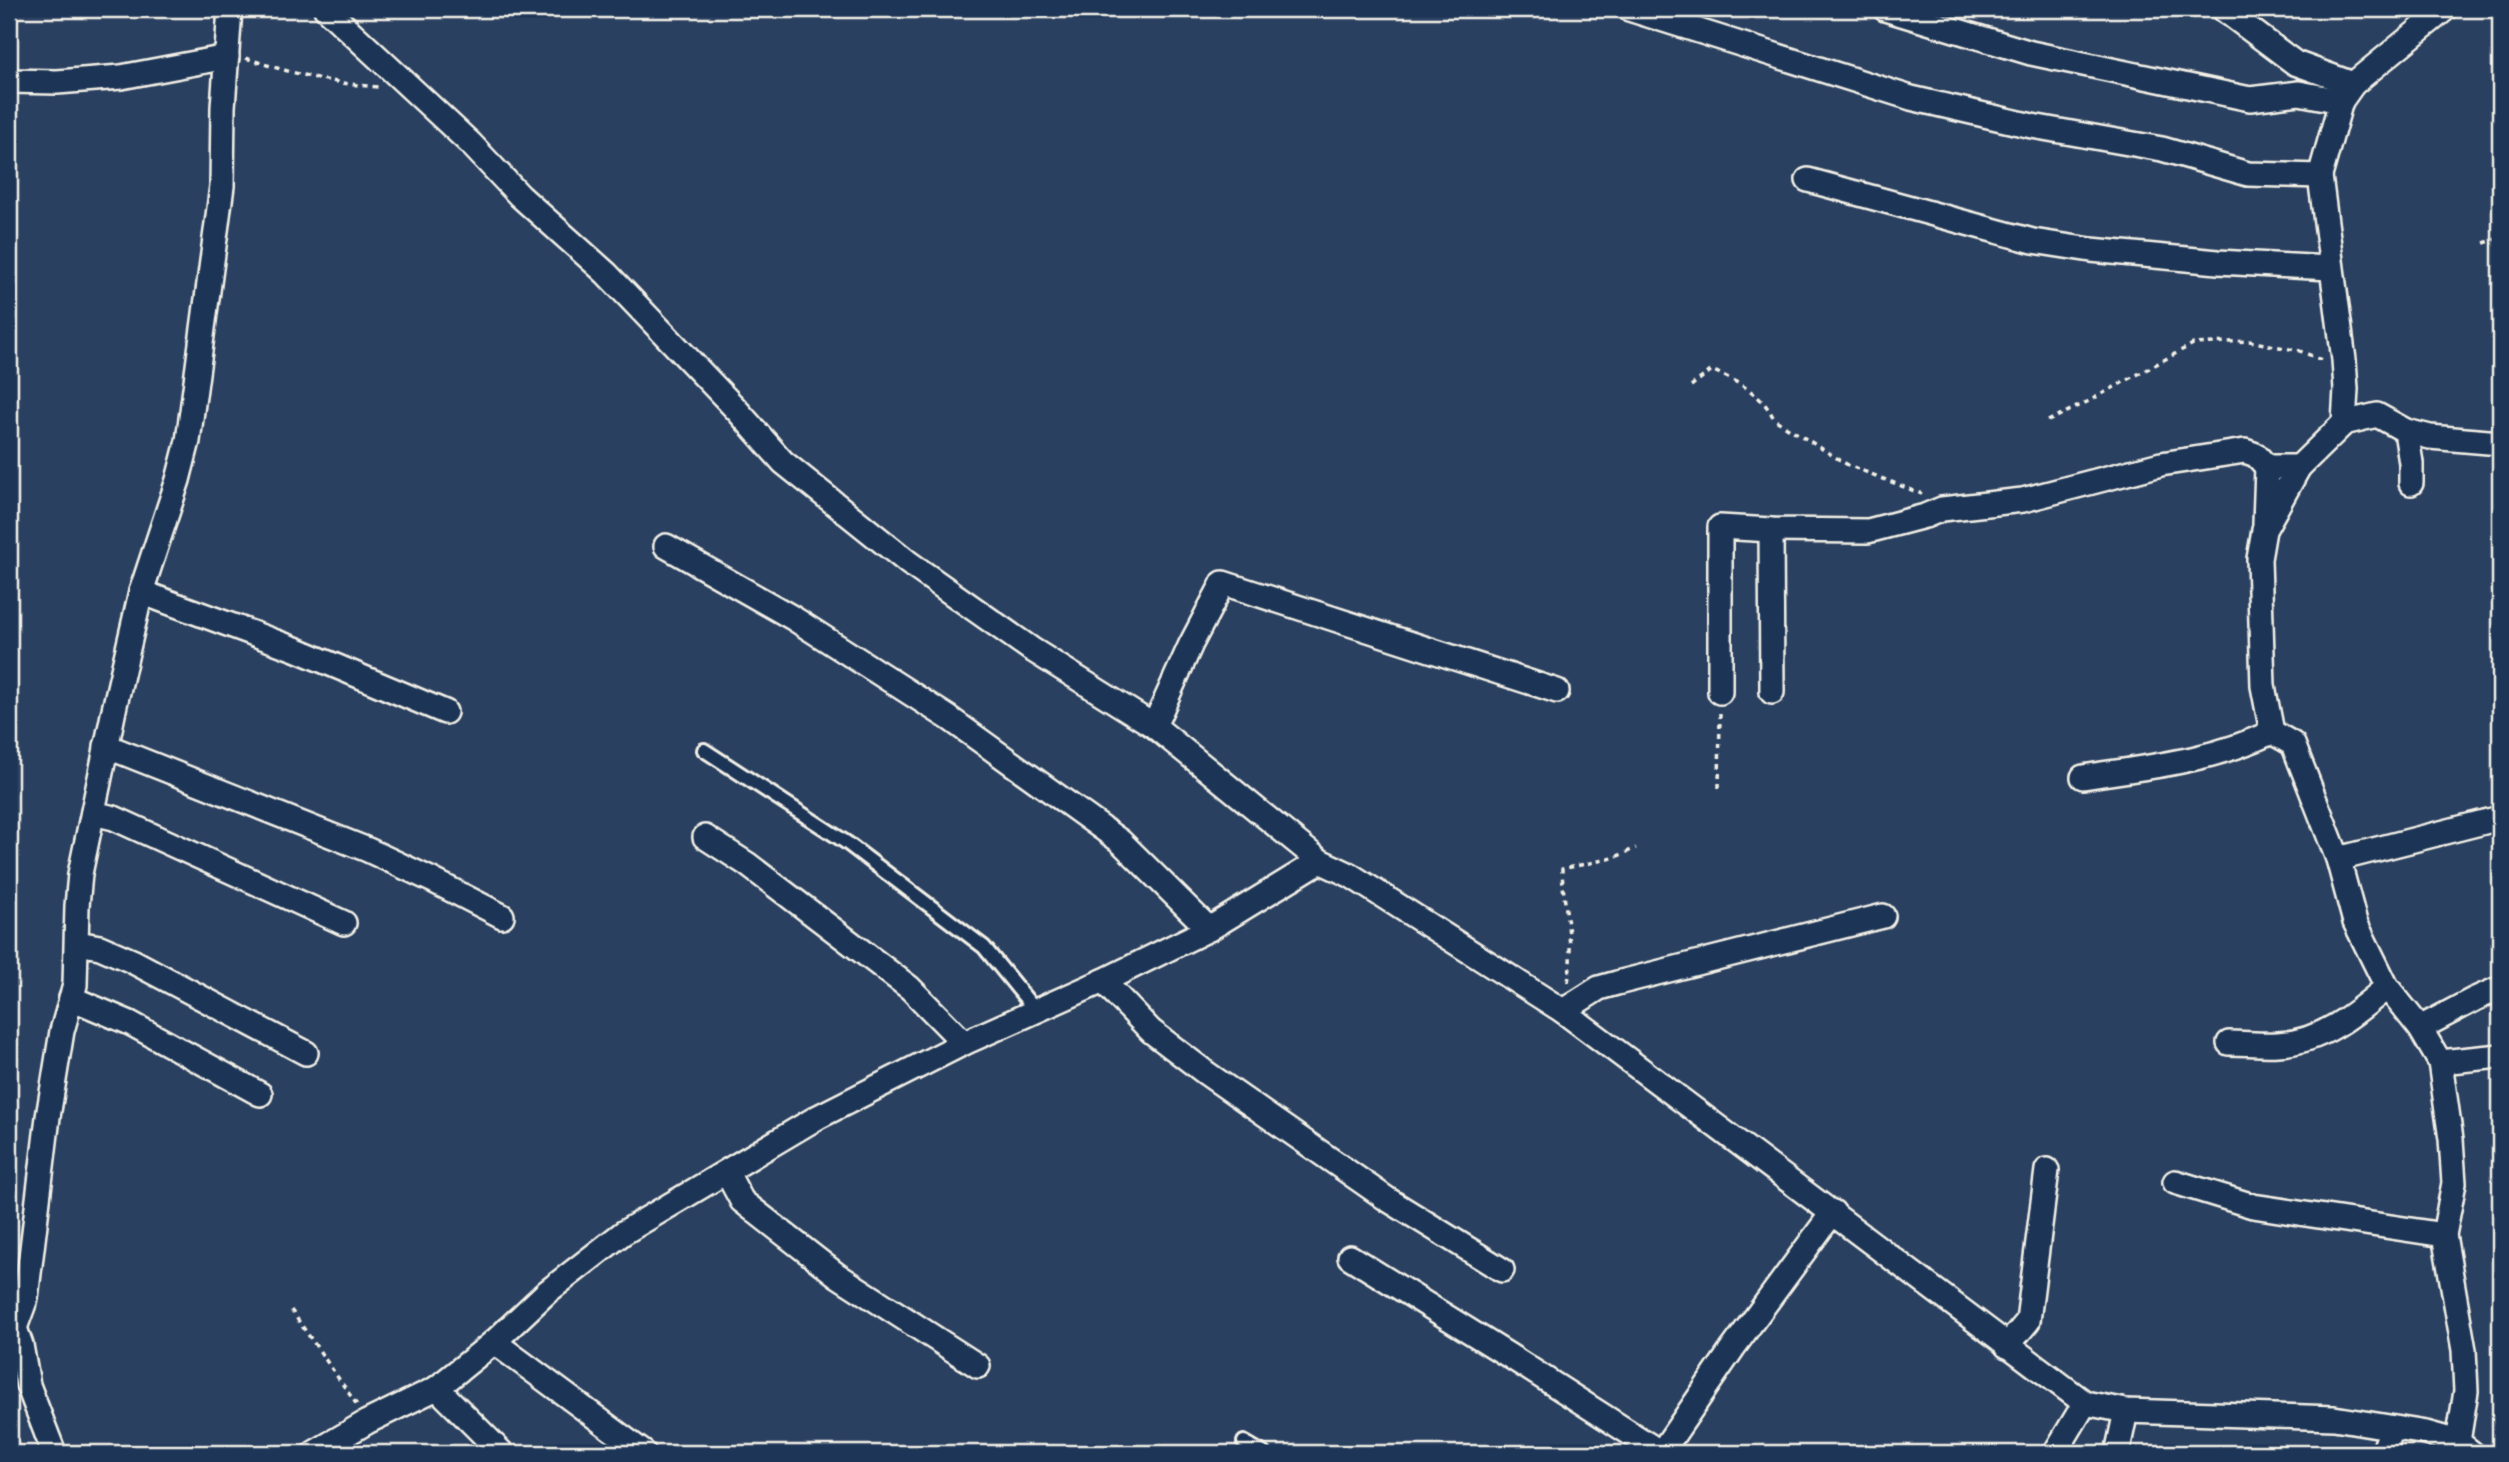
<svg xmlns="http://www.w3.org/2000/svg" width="2509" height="1462" font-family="Pangolin,sans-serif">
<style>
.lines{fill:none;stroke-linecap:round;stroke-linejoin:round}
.lane-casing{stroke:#f4f1e8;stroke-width:18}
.street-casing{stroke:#f4f1e8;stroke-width:28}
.path{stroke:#f4f1e8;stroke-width:3.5;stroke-dasharray:5 5;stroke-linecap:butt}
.lane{stroke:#1d3557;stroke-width:12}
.street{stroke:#1d3557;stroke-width:23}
</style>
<rect width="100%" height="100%" fill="#2a4060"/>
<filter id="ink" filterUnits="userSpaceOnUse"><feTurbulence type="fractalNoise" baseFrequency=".0143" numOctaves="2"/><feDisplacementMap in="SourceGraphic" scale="14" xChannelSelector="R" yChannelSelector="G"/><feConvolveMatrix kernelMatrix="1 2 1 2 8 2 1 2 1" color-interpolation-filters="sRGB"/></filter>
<g filter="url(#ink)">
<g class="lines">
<g class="lane-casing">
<g id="lane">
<path d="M704,750l143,93 137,104 52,64"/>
<path d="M1244,1442l19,11"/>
</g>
</g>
<g class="street-casing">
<g id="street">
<path d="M326,9l145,135 49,52 86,77 131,137 46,52 126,101 122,86 123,77 166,135"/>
<path d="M1629,9l282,89 121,28 130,23 86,25 72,2"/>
<path d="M1885,9l146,44 219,46 49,-6 42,8"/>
<path d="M2223,9l72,54 58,21"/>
<path d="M2445,9l-92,75 -12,17 -21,75 24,184 2,29 -2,34 -45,44 -35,63 -5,29 4,127 9,46 21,12 45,115 17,63 32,65 33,41 20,34 11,77 3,44 -10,52 20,115 2,41 -8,51"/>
<path d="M9,81l48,1 64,-5 106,-20"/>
<path d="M1808,180l225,61 58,9 127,12 112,6"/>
<path d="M2344,423l33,-8 29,16 24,6 70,6"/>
<path d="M2406,431l5,32v20"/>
<path d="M2265,524l2,-57"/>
<path d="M1771,530l1,162"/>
<path d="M666,546l127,72 156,100 171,123 89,88"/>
<path d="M141,592l154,57 150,63"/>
<path d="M1720,692v-165l51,3 97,1 57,-15 17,-7 81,-9 138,-36 84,-13 11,4 11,12h32"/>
<path d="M1154,726l37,-82 32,-61 334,108"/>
<path d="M106,746l262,104 64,30 70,36"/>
<path d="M2083,777c64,-10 129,-16 189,-45"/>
<path d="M93,813l21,5 230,105"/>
<path d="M705,837l42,27 163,124 54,55"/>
<path d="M2338,859l162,-41"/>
<path d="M77,943l23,4 32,14 174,92"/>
<path d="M1103,981l48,50 55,42 181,126 115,71"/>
<path d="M71,998l59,25 130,71"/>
<path d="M1563,1011l36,-23 18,-5 266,-67"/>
<path d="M2420,1028l55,-29 25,-11"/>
<path d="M2229,1043c16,0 33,2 49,1 44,-2 77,-30 109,-57"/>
<path d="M2440,1062l60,-6"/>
<path d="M727,1173l15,28 95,74 141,91"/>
<path d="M2175,1182l78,24 191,29"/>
<path d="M1350,1257l158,98 153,98"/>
<path d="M9,1326l6,2 6,17 7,40 26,68"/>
<path d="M15,1328l11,-30 22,-181 14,-86 13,-46 2,-79 3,-32 35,-169 26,-113 37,-112 10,-39 34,-255 1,-79 7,-98"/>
<path d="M494,1342l150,111"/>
<path d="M2007,1346l21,-25 19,-151"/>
<path d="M437,1388l65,65"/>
<path d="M314,1453l53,-31 70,-34 57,-46 53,-50 76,-59 195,-116 146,-74 139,-62 106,-52 111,-68 30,14 213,136 522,392 41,8 208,7 92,15 32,9 14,11"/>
<path d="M1661,1453l72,-105 100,-136"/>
<path d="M2055,1453l30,-50"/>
<path d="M2119,1453l-1,-4 8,-38"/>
<path d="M2383,1453l9,-24"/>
</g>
</g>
<g class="path">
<path d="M246,58c43,15 88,26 133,29"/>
<path d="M2484,243l16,-5"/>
<path d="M1691,386l21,-16c25,12 50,23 62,49l74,46 74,29"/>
<path d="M2048,421l41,-20 104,-57 56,-3 51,10 24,10"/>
<path d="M1719,788l1,-75"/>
<path d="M1568,982c7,-37 -5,-76 -6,-113l51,-11 23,-10"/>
<path d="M291,1310l66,95"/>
</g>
<use href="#lane" class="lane"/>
<use href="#street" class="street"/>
</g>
</g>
<rect width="2509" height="1462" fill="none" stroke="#1d3557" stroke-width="35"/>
<rect x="18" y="18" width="2474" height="1427" fill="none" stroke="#f4f1e8" stroke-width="2.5" filter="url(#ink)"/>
</svg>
